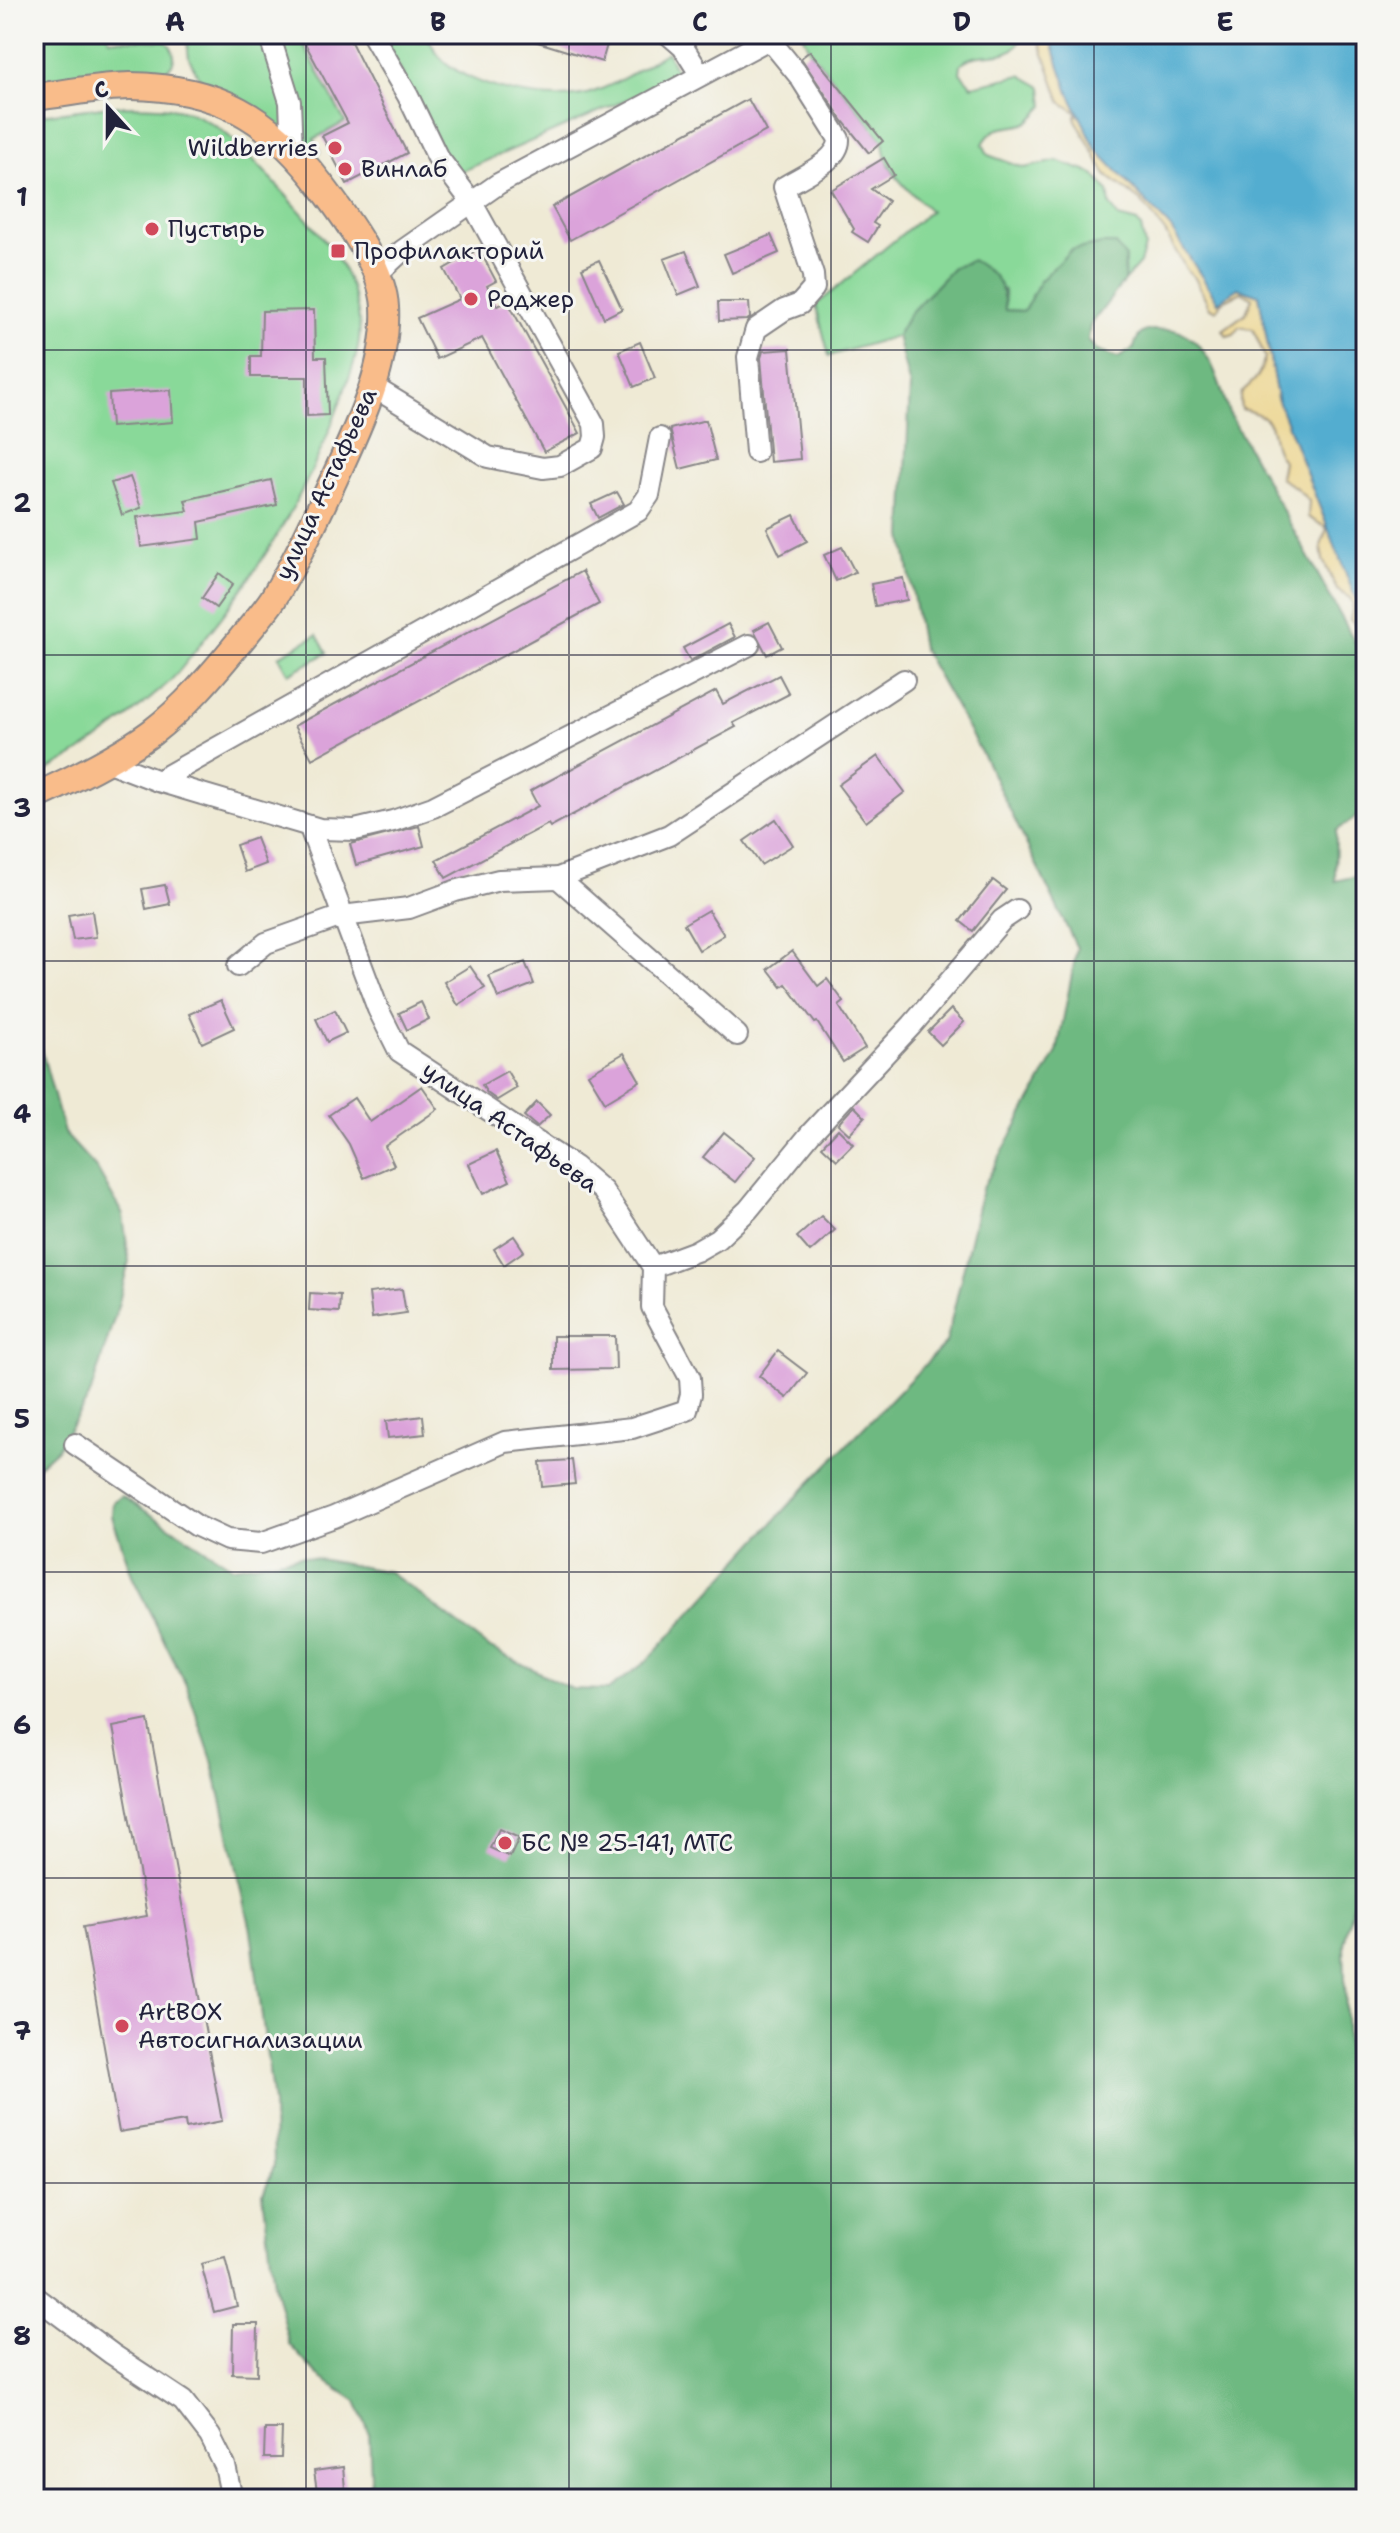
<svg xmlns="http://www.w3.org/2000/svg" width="1400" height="2533" font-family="'Shantell Sans',sans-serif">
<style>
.green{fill:#89d999;stroke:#567e6a;stroke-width:2}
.forest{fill:#6eb981;stroke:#486e5e;stroke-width:2}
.sand{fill:#eeda9e;stroke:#887e6c;stroke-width:2}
.water{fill:#52add0;stroke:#3a6886;stroke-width:2}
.building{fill:#dba3da}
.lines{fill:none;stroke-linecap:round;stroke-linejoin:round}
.minor-casing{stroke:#888688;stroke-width:24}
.major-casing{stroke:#888688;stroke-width:30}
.minor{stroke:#fff;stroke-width:20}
.major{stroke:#f9bc8a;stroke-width:26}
.grid{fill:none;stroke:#22223b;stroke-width:2;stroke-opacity:0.55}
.poi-dot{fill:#d1495b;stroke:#f6f6f2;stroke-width:3}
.labels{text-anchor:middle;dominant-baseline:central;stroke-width:6;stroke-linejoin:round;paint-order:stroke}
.poi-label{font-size:24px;fill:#22223b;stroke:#f6f6f2;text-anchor:start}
.street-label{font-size:24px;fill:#22223b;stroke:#f6f6f2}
.neatline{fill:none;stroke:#22223b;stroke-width:3}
.grid-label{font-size:26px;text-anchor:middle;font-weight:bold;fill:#22223b}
</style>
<rect width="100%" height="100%" fill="#f6f6f2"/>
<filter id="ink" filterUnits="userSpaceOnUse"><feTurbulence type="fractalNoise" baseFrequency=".0125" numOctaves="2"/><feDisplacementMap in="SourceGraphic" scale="16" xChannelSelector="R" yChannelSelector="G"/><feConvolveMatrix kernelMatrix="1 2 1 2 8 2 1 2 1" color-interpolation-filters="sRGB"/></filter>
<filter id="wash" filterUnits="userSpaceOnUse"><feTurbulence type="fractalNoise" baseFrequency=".006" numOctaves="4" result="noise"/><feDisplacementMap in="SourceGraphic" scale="32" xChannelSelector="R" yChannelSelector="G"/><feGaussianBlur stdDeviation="1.8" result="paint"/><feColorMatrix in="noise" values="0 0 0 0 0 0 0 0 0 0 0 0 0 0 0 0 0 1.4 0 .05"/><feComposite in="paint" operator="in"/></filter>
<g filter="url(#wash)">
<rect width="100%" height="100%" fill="#efead5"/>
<g class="green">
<path d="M34,34h74l1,5 56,2c11,8 13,22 0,30 -9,5 -22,1 -31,1 -33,0 -67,11 -100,8z"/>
<path d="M192,34h106l47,88 -31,17 6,13 -13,9 -64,-61 -44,-22 -10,-20 -2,-16z"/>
<path d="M381,34h46c3,7 7,16 12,22 28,33 118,51 157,35 25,-9 48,-25 71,-39l12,25 -221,96 -17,-25z"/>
<path d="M802,34h213l6,5c-12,26 -43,8 -60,25l-1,9 12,13 49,-11 21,12 2,19c-6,6 -12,15 -20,18 -20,6 -29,-1 -41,20l5,11 36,13 33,-7 37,13 14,17 2,14 8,12 19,5 4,5 4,20 -5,16 -16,18 1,-25 -85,25 -16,30 -19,-1 -1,-20 -51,-22 -43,45 -13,23 -68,20 -13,-51 114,-94c-21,-21 -46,-39 -47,-70l-73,-90z"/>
<path d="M110,106c21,1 45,-1 66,3 46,9 78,52 108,84 36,41 68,71 75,127 4,30 -12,61 -21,88 -31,85 -79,164 -136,234 -11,14 -22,30 -35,42 -39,35 -86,71 -133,93v-661z"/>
<path d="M317,635l10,18 -38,21 -10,-18z"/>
</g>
<g class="forest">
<path d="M1103,244h12l10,12 -1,25 -34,45 -2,14 9,11 21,7 16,-10c3,-13 8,-18 21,-18 6,0 13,-1 19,0 34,8 46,53 54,81l138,251v148l-30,21 -1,50 31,-7v972l-22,98 5,183 17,61v311h-998l3,-22 -2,-45 -13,-31 -39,-26 -28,-31 -15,-60 -11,-90 11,-27 -1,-64 -22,-173 -39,-170 -25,-73 -54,-109 -21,-62 1,-14 9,-6 111,71 69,-11 88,16 98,75 84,42 36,1 39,-29 154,-169 145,-149 36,-154 75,-137 20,-104 -91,-187 -64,-113 -19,-112 7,-149 -13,-51 13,-23 43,-45 19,-8c24,15 31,20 33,50l19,1 16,-30 31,-31z"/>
<path d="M34,1039l6,5 24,89 33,36 26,46 6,46 -11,45 -28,89 -33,54 -23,21z"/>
</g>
<path class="sand" d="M1037,34h12l20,59 27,56 74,78 48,74 20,-13 21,7 18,103 78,199 11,17v32l-4,-6 1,-9 -13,-11 3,-16 -3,-6 -13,-8 -14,-30 -2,-14 6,-18 -19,-11 1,-16 -14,-14 -15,-9 3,-17c-20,-25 4,-42 -42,-52 -4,-22 6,-18 17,-33 3,-5 5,-13 7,-19l-12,-28 -14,-2 -5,7 -7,2 -4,-6 23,-17 6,-15 -10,-6 -21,10 -4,8 -7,-2 -15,-30 -9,-9 -21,-37 -24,-31 -35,-26 -31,-57 3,-5 -17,-11z"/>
<path class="water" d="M1049,34h317v580l-11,-17 -78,-199 -18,-103 -21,-7 -20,14 -48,-75 -74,-78 -27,-56z"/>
<g id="blocks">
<g class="building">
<path d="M300,34h47l60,119 -60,31 -25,-48 26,-13z"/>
<path d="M526,34h84l-8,28 -77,-24z"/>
<path d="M810,51l73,90 -14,12 -26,-32 -42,-63z"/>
<path d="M748,99l18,32 -196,109 -18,-33z"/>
<path d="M884,158l10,17 -23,14 17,12 -15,22 5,3 -10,16 -16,-10 2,-3 -23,-39z"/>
<path d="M771,235l8,18 -47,20 -8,-19z"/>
<path d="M479,249l17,32 -9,5 10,20 11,-4 72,131 -36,19 -62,-114 -45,21 -20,-41 43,-19 -16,-30z"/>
<path d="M686,251l14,35 -22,9 -14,-36z"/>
<path d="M599,260l23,49 -18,9 -22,-50z"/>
<path d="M718,302h31l1,16 -3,2 -28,1z"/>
<path d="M314,310l1,47h11l2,58 -21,1v-39h-56v-21h10l1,-45z"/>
<path d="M640,342l15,36 -21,9 -15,-36z"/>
<path d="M790,349l10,110 -30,3 -9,-104 2,-7z"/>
<path d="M171,390l2,32 -62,5 -2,-33z"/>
<path d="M706,420l10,40 -36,9 -10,-40z"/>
<path d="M130,477l11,31 -19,7 -11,-32z"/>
<path d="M271,480l6,25 -78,17 2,17 -60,8 -4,-30 51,-6 -3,-11z"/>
<path d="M617,492l7,12 -26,14 -7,-14z"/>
<path d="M794,515l13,26 -27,14 -13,-27z"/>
<path d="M842,547l13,25 -19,9 -12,-26z"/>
<path d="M582,571l17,33 -287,155 -18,-33z"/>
<path d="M219,573l14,11 -17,24 -14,-10z"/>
<path d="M903,578l4,22 -32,6 -4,-22z"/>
<path d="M769,622l13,25 -15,8 -13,-25z"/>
<path d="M728,624l7,13 -45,24 -7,-13z"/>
<path d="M779,675l10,19 -56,29 3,4 -186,100 -2,-3 -102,54 -10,-18 102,-54 -8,-15 186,-100 7,13z"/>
<path d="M878,756l27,36 -39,30 -28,-37z"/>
<path d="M776,819l17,26 -32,20 -17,-24z"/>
<path d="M419,826l5,20 -68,19 -6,-21z"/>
<path d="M256,838l10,26 -21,8 -9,-27z"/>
<path d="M993,880l13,10 -33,41 -13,-10z"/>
<path d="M165,885l5,19 -24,5 -4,-20z"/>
<path d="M708,910l16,25 -25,15 -15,-26z"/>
<path d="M92,911l4,26 -23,3 -5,-25z"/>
<path d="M792,951l26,35 9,-7 17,23 -5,4 26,42 -22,14 -26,-40 -2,1 -29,-39 -4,3 -14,-18z"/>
<path d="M525,962l9,22 -36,14 -9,-22z"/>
<path d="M470,966l15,22 -27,17 -14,-23z"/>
<path d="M221,1000l13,28 -32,15 -13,-29z"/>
<path d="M421,1002l8,17 -22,11 -8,-17z"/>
<path d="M951,1009l13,13 -23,23 -13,-13z"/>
<path d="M335,1010l11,23 -19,9 -11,-23z"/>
<path d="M624,1053l16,28 -35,21 -17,-28z"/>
<path d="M507,1071l10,17 -20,12 -10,-7 -5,-8z"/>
<path d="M422,1086l16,23 -53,37 9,19 -30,13 -15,-34 -20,-29 25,-17 16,24z"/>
<path d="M537,1102l13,13 -13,12 -13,-11z"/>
<path d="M854,1106l11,11 -16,17 -11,-10z"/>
<path d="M838,1129l15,15 -16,16 -15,-14z"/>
<path d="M724,1132l31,25 -20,25 -32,-25z"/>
<path d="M496,1151l14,30 -27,13 -14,-30z"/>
<path d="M821,1216l14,14 -25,22 -13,-15z"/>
<path d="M514,1236l10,15 -20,14 -10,-16z"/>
<path d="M402,1289l4,24 -34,5 -3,-25z"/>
<path d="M310,1293l30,2 -1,17 -30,-2z"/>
<path d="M553,1336h62l1,33 -63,1z"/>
<path d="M778,1351l29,22 -20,25 -28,-22z"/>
<path d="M423,1416l2,18 -37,4 -2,-17z"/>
<path d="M572,1460l3,24 -33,3 -2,-25z"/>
<path d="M148,1720l74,401 -36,7 -1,-7 -66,11 -36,-205 64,-11 -34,-189z"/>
<path d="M499,1829l20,9 -9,19 -20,-9z"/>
<path d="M225,2258l12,48 -23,6 -13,-48z"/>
<path d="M233,2324h25l-1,51 -25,-1z"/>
<path d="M265,2429h17l-1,29h-17z"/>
<path d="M343,2467l2,22 -28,3 -3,-21z"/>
</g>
</g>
</g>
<g filter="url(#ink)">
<use href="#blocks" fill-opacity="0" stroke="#888688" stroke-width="2"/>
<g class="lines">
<g class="minor-casing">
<g id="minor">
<path d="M269,34l21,68 2,50"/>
<path d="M372,34l36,62 29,60 34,45 123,223 1,13 -3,11 -32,18 -17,2 -55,-11 -116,-71"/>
<path d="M668,34l15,13 17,27"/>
<path d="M376,275l26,-24 96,-67 271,-145 31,38 39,62c1,22 -38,37 -55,48l29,88 1,13 -14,16 -16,6 -28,19 -8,28 8,95"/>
<path d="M106,761l52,20 162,48 35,1 38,-9 40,-14 316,-162"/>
<path d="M158,781l480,-270 11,-16 11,-57"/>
<path d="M558,878l179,157"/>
<path d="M238,966l28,-23 76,-27 67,-8 46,-17 44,-11 59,-2 111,-43 235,-155"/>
<path d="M653,1267l43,-16 21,-12 31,-29 63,-77 101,-108 90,-105 15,-10"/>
<path d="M75,1444l122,82 30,14 34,3 73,-26 171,-75 127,-14 55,-18 4,-16 -1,-16 -38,-71 1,-40 -50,-76 -28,-24 -176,-116 -21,-42 -68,-181"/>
<path d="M34,2296l78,58 71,47 27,35 15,30 7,33"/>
</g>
</g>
<g class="major-casing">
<path id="major" d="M34,97c31,-3 65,-11 96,-11 87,1 139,31 191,99 24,32 62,82 64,122 3,54 -22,109 -44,157 -21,45 -42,92 -68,135 -10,15 -23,29 -34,43 -27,33 -54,65 -88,91 -36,26 -77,46 -117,64"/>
</g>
<use href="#minor" class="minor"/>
<use href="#major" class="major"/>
</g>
</g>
<path class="grid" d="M306,34v2465M569,34v2465M831,34v2465M1094,34v2465M34,350h1332M34,655h1332M34,961h1332M34,1266h1332M34,1572h1332M34,1878h1332M34,2183h1332"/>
<g class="poi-dot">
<circle cx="335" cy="148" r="8"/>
<circle cx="345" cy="169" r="8"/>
<circle cx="152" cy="229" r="8"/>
<rect x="330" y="243" width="16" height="16" rx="4"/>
<circle cx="471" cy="299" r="8"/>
<circle cx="505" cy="1843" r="8"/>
<circle cx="122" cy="2026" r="8"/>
</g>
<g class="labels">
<g class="poi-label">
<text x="319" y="148" text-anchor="end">Wildberries</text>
<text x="361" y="169">Винлаб</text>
<text x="168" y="229">Пустырь</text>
<text x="354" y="251">Профилакторий</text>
<text x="487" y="299">Роджер</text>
<text x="521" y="1843">БС № 25-141, МТС</text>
<text x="138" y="2012">ArtBOX<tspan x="138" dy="28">Автосигнализации</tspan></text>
</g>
<g class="street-label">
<text transform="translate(326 484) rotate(-65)">улица Астафьева</text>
<text transform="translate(510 1127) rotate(35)">улица Астафьева</text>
</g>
</g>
<rect width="1400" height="2533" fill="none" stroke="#f6f6f2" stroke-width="88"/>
<g transform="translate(108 108) rotate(339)" stroke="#f6f6f2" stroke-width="6" paint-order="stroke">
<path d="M0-6L14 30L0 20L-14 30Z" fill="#22223b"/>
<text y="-12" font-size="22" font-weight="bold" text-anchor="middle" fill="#22223b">С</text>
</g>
<rect x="44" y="44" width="1312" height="2445" class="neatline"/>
<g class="grid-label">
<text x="175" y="31">A</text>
<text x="438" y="31">B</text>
<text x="700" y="31">C</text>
<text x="962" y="31">D</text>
<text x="1225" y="31">E</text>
<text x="22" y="206">1</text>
<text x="22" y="512">2</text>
<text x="22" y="817">3</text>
<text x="22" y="1123">4</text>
<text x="22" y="1428">5</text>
<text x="22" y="1734">6</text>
<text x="22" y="2040">7</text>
<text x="22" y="2345">8</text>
</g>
</svg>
